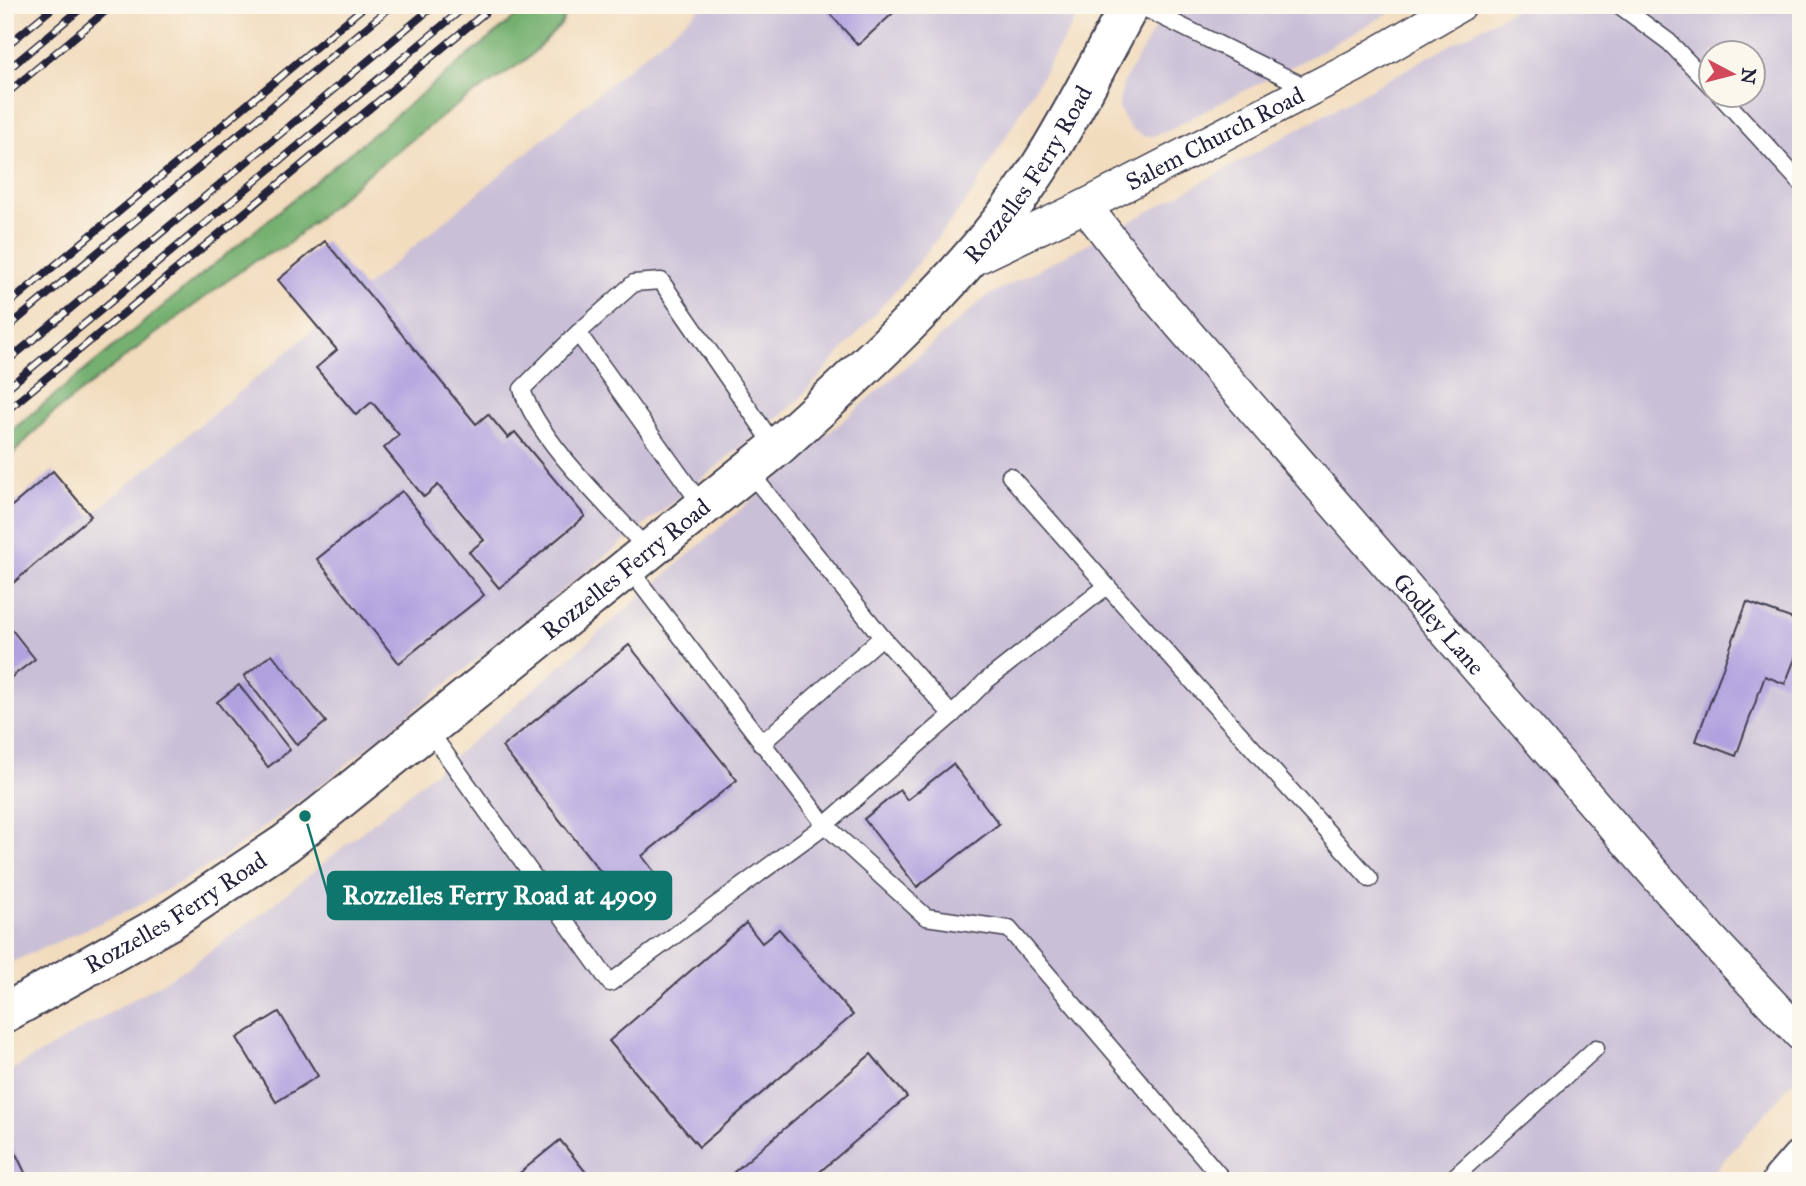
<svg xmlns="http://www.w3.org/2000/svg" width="1806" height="1186" font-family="'IM FELL Great Primer',serif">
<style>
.industrial{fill:#c9bfd7;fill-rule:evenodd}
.forest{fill:#75b06f;stroke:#4c6955;stroke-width:2}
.building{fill:#b0a1df}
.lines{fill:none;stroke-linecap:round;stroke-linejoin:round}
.lane-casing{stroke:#413e4f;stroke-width:19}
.street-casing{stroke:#413e4f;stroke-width:35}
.secondary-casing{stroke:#413e4f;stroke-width:42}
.highway-casing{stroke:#413e4f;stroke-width:42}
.lane{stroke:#fff;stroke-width:16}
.street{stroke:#fff;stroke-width:32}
.secondary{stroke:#fff;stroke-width:38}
.highway{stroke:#fff;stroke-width:38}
.rail-casing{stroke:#22223b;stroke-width:8}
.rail{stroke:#fbf7ec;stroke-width:5;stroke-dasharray:16;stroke-linecap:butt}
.labels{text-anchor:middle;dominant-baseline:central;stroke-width:5;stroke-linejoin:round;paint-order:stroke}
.street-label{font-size:24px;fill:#22223b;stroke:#fbf7ec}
.leader{fill:none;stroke:#0f766e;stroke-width:2.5}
.callout-dot{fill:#0f766e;stroke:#fbf7ec;stroke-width:2.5}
.callout{fill:#0f766e;stroke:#0f766e;stroke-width:2.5}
.callout-label{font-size:26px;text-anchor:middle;font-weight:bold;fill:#fff}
</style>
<rect width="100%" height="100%" fill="#fbf7ec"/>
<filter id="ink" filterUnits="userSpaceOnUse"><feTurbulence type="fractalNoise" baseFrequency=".0143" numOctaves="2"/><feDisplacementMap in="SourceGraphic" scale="14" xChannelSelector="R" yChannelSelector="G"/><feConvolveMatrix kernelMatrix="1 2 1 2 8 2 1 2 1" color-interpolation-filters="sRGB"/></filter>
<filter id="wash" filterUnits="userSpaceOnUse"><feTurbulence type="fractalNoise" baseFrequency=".00686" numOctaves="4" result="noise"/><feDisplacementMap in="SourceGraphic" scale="28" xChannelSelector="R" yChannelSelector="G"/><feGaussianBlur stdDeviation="1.57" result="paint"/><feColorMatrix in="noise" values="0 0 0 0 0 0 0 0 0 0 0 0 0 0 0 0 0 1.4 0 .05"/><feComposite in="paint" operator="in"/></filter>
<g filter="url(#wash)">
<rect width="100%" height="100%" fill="#f2dcbe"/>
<g class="industrial">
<path d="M704,5h380l-112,189 -70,89 -105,119 -472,380 -101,75 -88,50 -131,58v-378z"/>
<path d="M1168,5h235l-93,52 -140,72 -17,7h-10l-12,-7 -6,-9 -6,-12 1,-11 4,-15z"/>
<path d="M1522,5h279v1067l-95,109h-1701v-107l182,-106 78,-57 227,-186 494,-428 166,-87zM1712,52h42v42h-42z"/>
</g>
<path class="forest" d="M530,5h40l-9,20 -34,34 -70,46 -92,71 -78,69 -33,16 -100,74 -104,81 -45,46v-26z"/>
<g id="blocks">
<g class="building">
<path d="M822,5h80l-44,40z"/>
<path d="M325,241l151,183 12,-10 20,24 7,-6 70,84 -86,72 -30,-36 15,-12 -46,-55 -14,12 -40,-49 15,-13 -27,-33 -16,13 -40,-47 21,-18 -59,-70z"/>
<path d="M53,471l38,45 -86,74v-78z"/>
<path d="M402,491l82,104 -85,68 -82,-104z"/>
<path d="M1747,602l54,20v21l-16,41 -20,-8 -29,80 -40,-15z"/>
<path d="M5,621l30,38 -30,23z"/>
<path d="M629,645l108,135 -95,76 14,18 -33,26 -121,-153z"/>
<path d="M272,654l54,68 -29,23 -53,-69z"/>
<path d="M239,685l51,65 -22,17 -51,-65z"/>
<path d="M953,764l46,60 -82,63 -53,-68 36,-29 7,10z"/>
<path d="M746,923l16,20 17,-14 74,86 -154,132 -90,-106z"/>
<path d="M279,1012l39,64 -42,26 -39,-64z"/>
<path d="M871,1054l36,43 -98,84h-79l-3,-3z"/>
<path d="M5,1131l24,50h-24z"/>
<path d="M560,1140l33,41h-83z"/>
</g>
</g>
</g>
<g filter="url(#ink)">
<use href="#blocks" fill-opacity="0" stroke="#413e4f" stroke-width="2"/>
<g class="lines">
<g class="lane-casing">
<g id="lane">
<path d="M1138,5l172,84"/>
<path d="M1619,5l50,37 43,45"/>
<path d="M1719,94l82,89"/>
<path d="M578,333l125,174"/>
<path d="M748,470l134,167 -121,107"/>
<path d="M648,550c-37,-41 -111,-110 -126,-161l56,-56 56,-50 27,-2 115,167"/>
<path d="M627,566l198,259 101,92 83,12 215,252"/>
<path d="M1107,586l263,293"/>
<path d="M882,637l70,78 34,-34 121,-95 -97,-110"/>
<path d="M427,728l183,255 215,-158 127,-110"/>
<path d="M1450,1181l146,-133"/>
</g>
</g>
<g class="street-casing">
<g id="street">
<path id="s1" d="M1085,206l71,91 555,642 90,96"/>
<path id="s2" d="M968,262l117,-56 272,-141 103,-60"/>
</g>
</g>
<g class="secondary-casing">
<g id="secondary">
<path id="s3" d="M5,1013l164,-92 117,-78 490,-395c89,-80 198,-179 263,-280 33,-51 61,-109 91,-163"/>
</g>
</g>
<g class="highway-casing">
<path id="highway" d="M1782,1181l19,-22"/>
</g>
<use href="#lane" class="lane"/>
<use href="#street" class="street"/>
<use href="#secondary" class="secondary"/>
<use href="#highway" class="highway"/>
<g class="rail-casing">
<g id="rail">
<path d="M5,47l51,-42"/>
<path d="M5,72l80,-67"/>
<path d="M5,95l108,-90"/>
<path d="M5,307l361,-302"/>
<path d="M5,330l388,-325"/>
<path d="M5,363l430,-358"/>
<path d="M5,390l462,-385"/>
<path d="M5,412l489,-407"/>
</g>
</g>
<use href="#rail" class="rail"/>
</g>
</g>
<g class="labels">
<g class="street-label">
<text stroke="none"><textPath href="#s2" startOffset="276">Salem Church Road</textPath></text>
<text stroke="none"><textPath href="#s3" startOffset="1332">Rozzelles Ferry Road</textPath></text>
<text stroke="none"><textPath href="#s3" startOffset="765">Rozzelles Ferry Road</textPath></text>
<text stroke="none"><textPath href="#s1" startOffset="548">Godley Lane</textPath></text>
<text stroke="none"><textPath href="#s3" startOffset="198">Rozzelles Ferry Road</textPath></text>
</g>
</g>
<path class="leader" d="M305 816L328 895"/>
<circle class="callout-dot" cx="305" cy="816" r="7"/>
<rect class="callout" x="328" y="872" width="343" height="47" rx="7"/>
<g class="callout-label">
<text x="500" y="904">Rozzelles Ferry Road at 4909</text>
</g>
<rect width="1806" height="1186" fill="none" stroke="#fbf7ec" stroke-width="28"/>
<g transform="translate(1732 74) rotate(97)"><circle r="33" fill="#fbf7ec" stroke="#a4a2a5" stroke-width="2"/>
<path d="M0-5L12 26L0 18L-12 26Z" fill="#d1495b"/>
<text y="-10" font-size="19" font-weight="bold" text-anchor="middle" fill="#22223b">N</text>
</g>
</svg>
